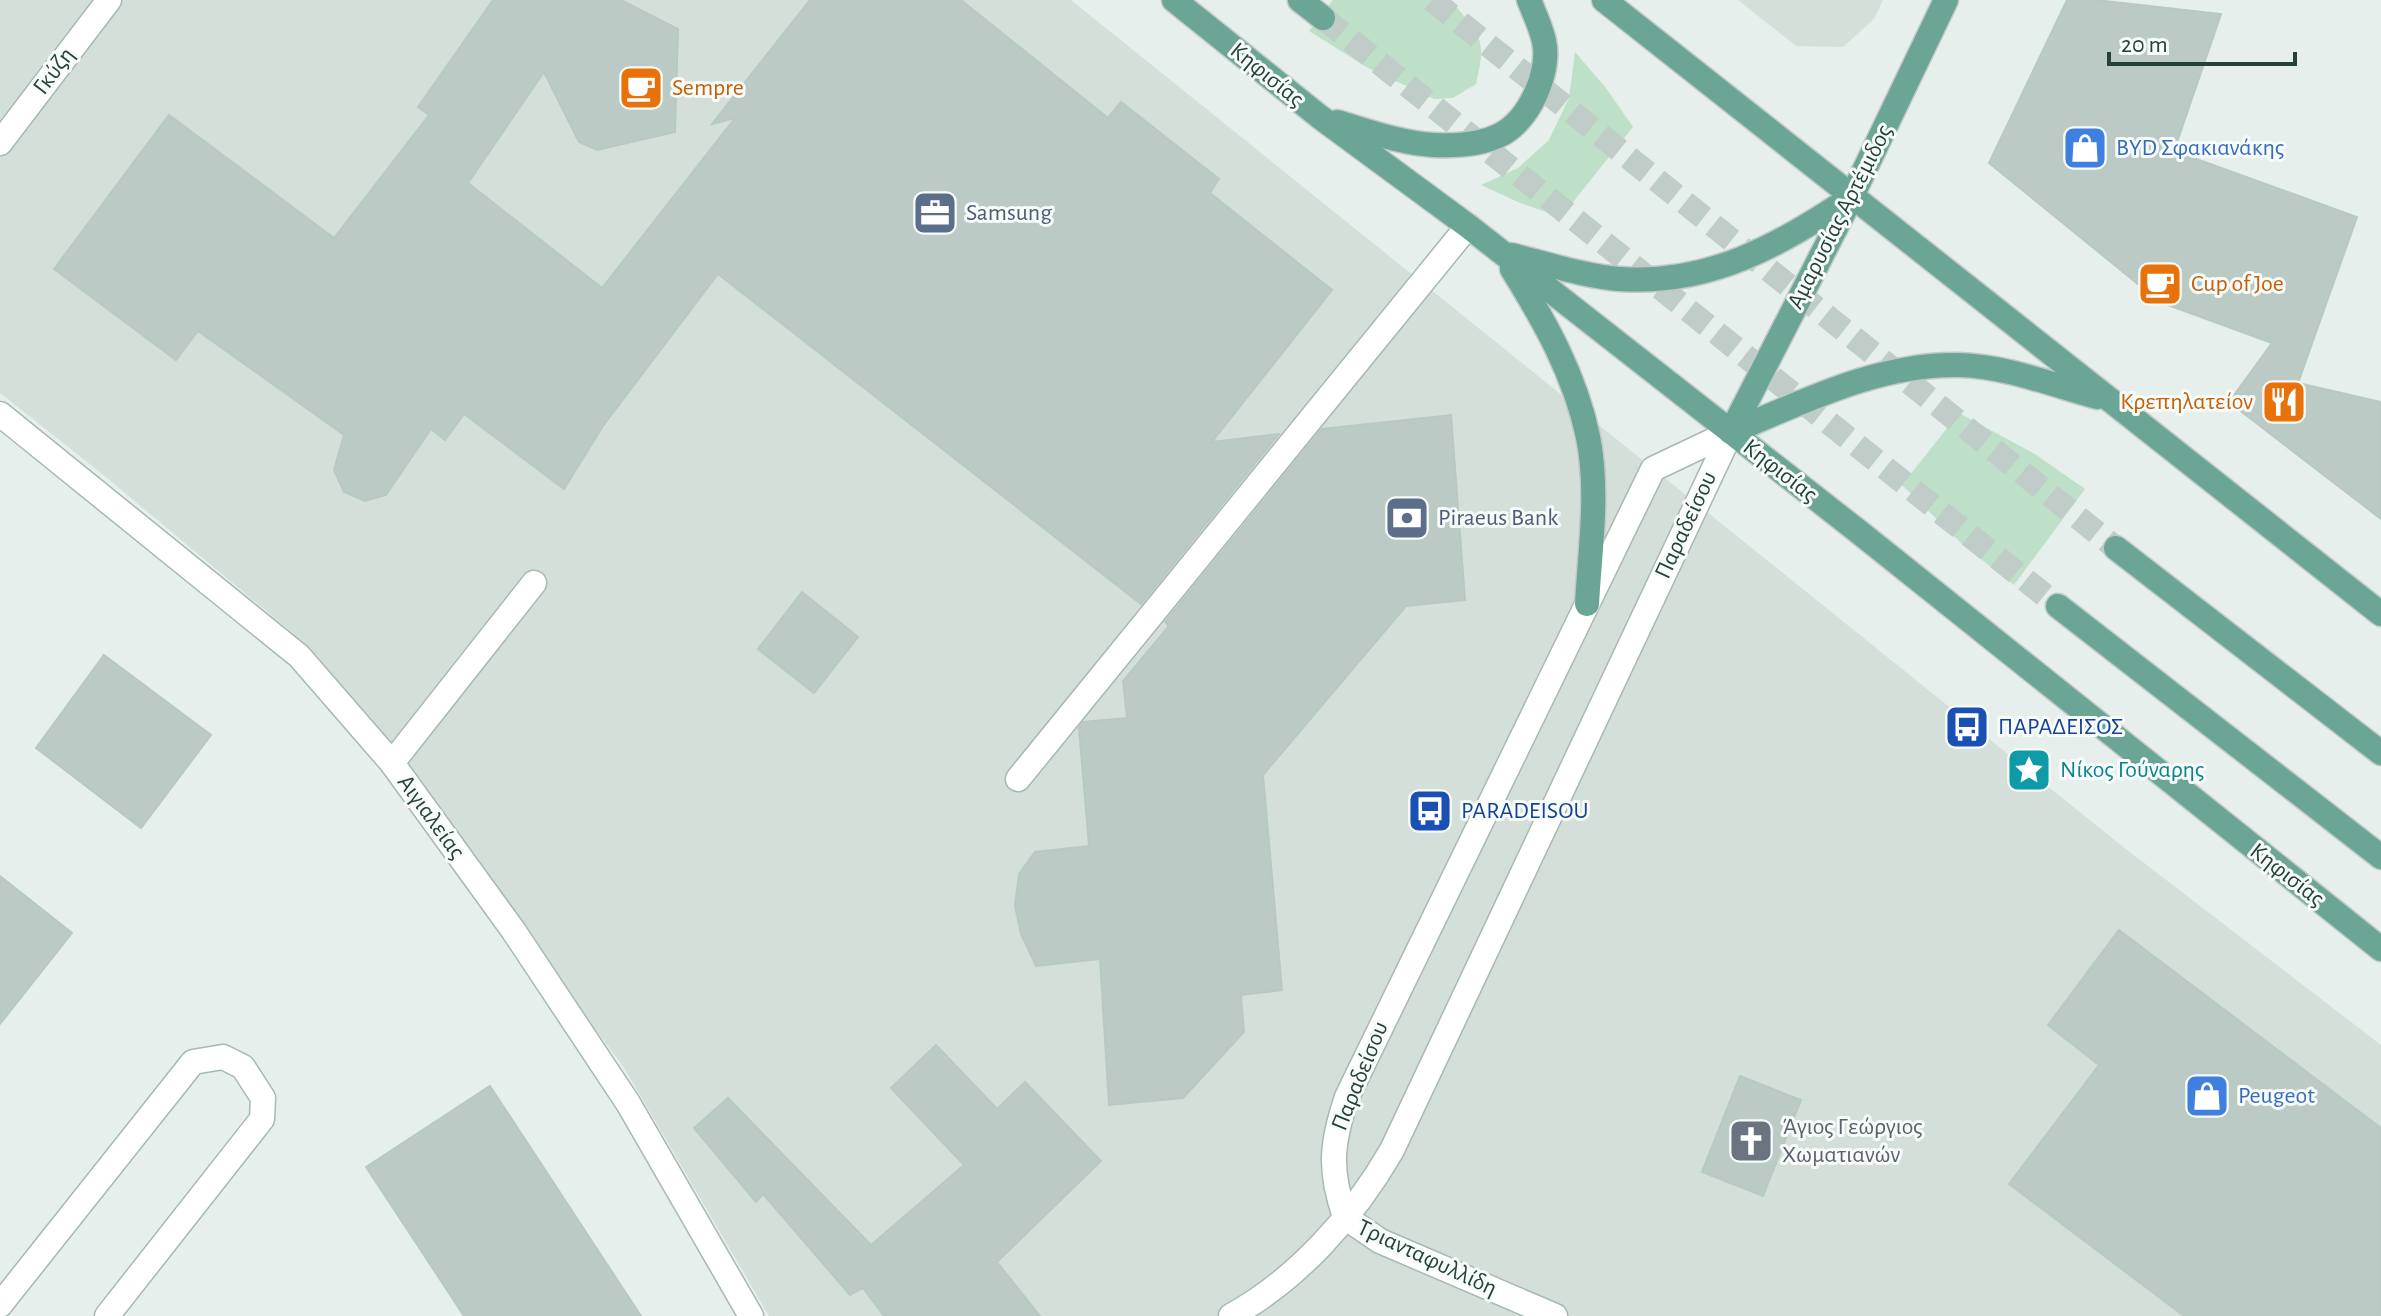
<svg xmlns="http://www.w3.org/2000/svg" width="2381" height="1316" font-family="'Alegreya Sans',sans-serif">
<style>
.built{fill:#d4dfda}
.green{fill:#bfe0c8}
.building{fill:#bbcac4;stroke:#b8c9c2;stroke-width:2}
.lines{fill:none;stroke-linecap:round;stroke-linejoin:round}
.major-tunnel{stroke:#bfccc8;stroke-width:24;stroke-dasharray:24 12;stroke-linecap:butt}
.minor-casing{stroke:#a8b8b2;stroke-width:27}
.major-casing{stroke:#c2cac8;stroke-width:27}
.minor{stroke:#fff;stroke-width:24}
.major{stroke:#6aa596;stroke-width:24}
.labels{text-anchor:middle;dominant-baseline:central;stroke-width:6;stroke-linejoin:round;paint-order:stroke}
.street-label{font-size:24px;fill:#24423a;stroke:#f7fbf9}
.food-label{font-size:24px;fill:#c56008;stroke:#f7fbf9;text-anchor:start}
.shop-label{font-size:24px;fill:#366cbe;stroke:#f7fbf9;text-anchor:start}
.service-label{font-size:24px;fill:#4e5e75;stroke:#f7fbf9;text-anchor:start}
.transit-label{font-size:24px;fill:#164399;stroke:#f7fbf9;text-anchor:start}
.culture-label{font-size:24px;fill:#0d838f;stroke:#f7fbf9;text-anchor:start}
.worship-label{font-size:24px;fill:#5b616d;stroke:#f7fbf9;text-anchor:start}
</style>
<rect width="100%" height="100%" fill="#e6efeb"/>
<g class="built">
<path d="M0,0h1071l1051,846 259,199v271h-1612l-146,-250 -322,-426 -200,-167 -101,-80z"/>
<path d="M1738,0h145l-9,19 -31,28 -47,-1z"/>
</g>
<g class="green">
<path d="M1333,0h118c28,36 37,36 25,84l-23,14 -19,1 -66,-31 -59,-37z"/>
<path d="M1575,52l31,36 27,39 -72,90 -41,-14 -39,-18 37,-17 31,-28 20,-42z"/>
<path d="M1959,413l76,41 50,35 -71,96 -50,-39 -62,-61z"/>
</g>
<g class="building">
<path d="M493,0h128l57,29 -3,103 -78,18 -18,-8 -35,-70 -76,111 134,105 133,-170 -23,6 98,-124h151l147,118 13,-16 98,77 -9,14 122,97 -120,152 67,-8 -138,170 -423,-330 -115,152 -39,63 -100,-75 -19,26 -14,-11 -45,66 -21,6 -21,-9 -10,-22 10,-35 -146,-104 -22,29 -122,-91 115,-154 165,123 95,-123 -11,-8z"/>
<path d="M2067,0h29l125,14 -47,137 183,66 -59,166 83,19v117l-152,-117 43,-59 -112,-41 -171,-139z"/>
<path d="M1451,415l14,185 -59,6 -143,169 19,215 -41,5 3,37 -61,66 -74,7 -9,-146 -64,7 -15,-32 -6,-28 4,-32 16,-22 54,-6 -10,-118 4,-6 44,-4 -4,-37 46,-55 -4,-4 157,-193z"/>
<path d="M802,592l56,45 -44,56 -56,-44z"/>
<path d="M104,655l107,80 -70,93 -105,-80z"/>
<path d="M0,876l72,57 -72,91z"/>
<path d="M2119,930l262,198v188h-197l-175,-132 90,-119 -51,-40z"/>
<path d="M936,1045l61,64 28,-27 76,79 -104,101 43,54h-156l-21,-28 -13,7 -87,-101 -7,8 -62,-74 34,-30 143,147 93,-80 -73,-77z"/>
<path d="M1740,1076l61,24 -38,96 -61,-24z"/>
<path d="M490,1086l151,230h-177l-98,-149z"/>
</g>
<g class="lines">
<g class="major-tunnel">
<path d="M1432,0l684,548"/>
<path d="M1323,18l735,588"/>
</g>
<g class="minor-casing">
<g id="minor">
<path d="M0,143l109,-143"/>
<path d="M0,414l299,242 93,107 121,167 115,173 123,213"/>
<path d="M392,763l142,-180"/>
<path d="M1018,779l450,-553"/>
<path d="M1345,1217c-16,-47 -14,-73 2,-120l306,-628 78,-37"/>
<path d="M1345,1217l35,24 175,75"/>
<path d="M0,1305l193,-243 30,-5 20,10 20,31 -1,21 -155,197"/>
<path d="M1231,1316c67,-37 123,-100 161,-166l339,-718"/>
</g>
</g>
<g class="major-casing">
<g id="major">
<path d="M1174,0l146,117 148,109 391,306 522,417"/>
<path d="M1300,0l23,18"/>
<path d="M1604,0l777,614"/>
<path d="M1337,122c31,9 63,21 96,23 21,1 47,0 67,-10 29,-14 51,-63 44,-94 -3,-14 -10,-28 -15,-41"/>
<path d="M1511,255c33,8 76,22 109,24 90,6 157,-33 229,-80"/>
<path d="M1512,269c33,53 63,106 76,168 11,54 2,112 -1,167"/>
<path d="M1731,432l120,-234 95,-198"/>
<path d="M1731,432c72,-30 148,-69 228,-67 46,1 94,20 138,32"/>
<path d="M2116,548l265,205"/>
<path d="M2058,606l323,251"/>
</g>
</g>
<use href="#minor" class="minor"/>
<use href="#major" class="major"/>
</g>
<defs>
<g id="cafe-square" transform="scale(2.3)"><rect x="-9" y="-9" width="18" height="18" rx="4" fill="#e8710a" stroke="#f7fbf9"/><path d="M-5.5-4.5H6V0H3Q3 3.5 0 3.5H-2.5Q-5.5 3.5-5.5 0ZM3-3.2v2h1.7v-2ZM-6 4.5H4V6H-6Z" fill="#fff"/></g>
<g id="shop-square" transform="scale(2.3)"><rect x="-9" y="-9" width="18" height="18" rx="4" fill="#3f7fe0" stroke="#f7fbf9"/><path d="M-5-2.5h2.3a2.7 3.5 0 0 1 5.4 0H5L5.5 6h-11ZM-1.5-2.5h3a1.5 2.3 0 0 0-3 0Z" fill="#fff"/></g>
<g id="office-square" transform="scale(2.3)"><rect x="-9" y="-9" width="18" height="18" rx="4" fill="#5c6f8a" stroke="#f7fbf9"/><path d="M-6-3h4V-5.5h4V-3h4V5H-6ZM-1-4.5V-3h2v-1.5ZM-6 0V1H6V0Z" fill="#fff"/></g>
<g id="restaurant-square" transform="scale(2.3)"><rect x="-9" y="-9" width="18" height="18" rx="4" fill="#e8710a" stroke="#f7fbf9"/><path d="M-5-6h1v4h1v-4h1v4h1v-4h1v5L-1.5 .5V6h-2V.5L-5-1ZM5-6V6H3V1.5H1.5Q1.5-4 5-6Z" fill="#fff"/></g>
<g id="bank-square" transform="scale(2.3)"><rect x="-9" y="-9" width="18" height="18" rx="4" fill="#5c6f8a" stroke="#f7fbf9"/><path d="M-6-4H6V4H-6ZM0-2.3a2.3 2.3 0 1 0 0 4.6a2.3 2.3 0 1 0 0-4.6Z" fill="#fff"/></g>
<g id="bus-square" transform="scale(2.3)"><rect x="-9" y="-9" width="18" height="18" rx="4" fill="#1a4fb4" stroke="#f7fbf9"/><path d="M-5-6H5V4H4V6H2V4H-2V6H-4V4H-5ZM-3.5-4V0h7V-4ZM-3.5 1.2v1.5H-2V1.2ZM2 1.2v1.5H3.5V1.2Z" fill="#fff"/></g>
<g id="sight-square" transform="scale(2.3)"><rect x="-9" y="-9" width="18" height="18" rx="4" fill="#0f9aa8" stroke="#f7fbf9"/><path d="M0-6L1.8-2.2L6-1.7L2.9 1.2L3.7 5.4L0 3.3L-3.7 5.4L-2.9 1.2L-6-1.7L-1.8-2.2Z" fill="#fff"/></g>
<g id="church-square" transform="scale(2.3)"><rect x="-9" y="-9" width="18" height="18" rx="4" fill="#6b7280" stroke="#f7fbf9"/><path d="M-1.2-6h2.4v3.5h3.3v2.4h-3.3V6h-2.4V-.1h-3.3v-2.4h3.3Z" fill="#fff"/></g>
</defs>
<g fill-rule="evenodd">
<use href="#cafe-square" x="641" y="88"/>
<use href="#shop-square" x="2085" y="148"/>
<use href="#office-square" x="935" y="213"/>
<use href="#cafe-square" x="2160" y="284"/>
<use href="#restaurant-square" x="2284" y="402"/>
<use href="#bank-square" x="1407" y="518"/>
<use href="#bus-square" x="1967" y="727"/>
<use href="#sight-square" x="2029" y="770"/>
<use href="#bus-square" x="1430" y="811"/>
<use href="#shop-square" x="2207" y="1096"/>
<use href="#church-square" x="1751" y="1141"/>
</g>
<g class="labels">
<g class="street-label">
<text transform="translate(54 71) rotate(-53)">Γκύζη</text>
<text transform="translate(1267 75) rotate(39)">Κηφισίας</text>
<text transform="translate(1840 217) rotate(-63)">Αμαρυσίας Αρτέμιδος</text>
<text transform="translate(1780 471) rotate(38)">Κηφισίας</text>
<text transform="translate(1686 525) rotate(-65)">Παραδείσου</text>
<text transform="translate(431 817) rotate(54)">Αιγιαλείας</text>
<text transform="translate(2287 875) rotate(38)">Κηφισίας</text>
<text transform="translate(1360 1076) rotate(-68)">Παραδείσου</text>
<text transform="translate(1427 1258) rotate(25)">Τριανταφυλλίδη</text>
</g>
<g class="food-label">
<text x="672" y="88">Sempre</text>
<text x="2191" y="284">Cup of Joe</text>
<text x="2253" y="402" text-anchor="end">Κρεπηλατείον</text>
</g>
<g class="shop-label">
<text x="2116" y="148">BYD Σφακιανάκης</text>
<text x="2238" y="1096">Peugeot</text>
</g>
<g class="service-label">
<text x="966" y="213">Samsung</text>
<text x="1438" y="518">Piraeus Bank</text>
</g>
<g class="transit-label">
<text x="1998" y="727">ΠΑΡΑΔΕΙΣΟΣ</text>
<text x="1461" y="811">PARADEISOU</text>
</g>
<g class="culture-label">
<text x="2060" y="770">Νίκος Γούναρης</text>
</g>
<g class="worship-label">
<text x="1782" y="1127">Άγιος Γεώργιος<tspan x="1782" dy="28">Χωματιανών</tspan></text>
</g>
</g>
<path d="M2109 52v12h186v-12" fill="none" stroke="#24423a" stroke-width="4"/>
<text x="2121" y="52" font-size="24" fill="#24423a" stroke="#f7fbf9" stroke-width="6" paint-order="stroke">20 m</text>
</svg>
